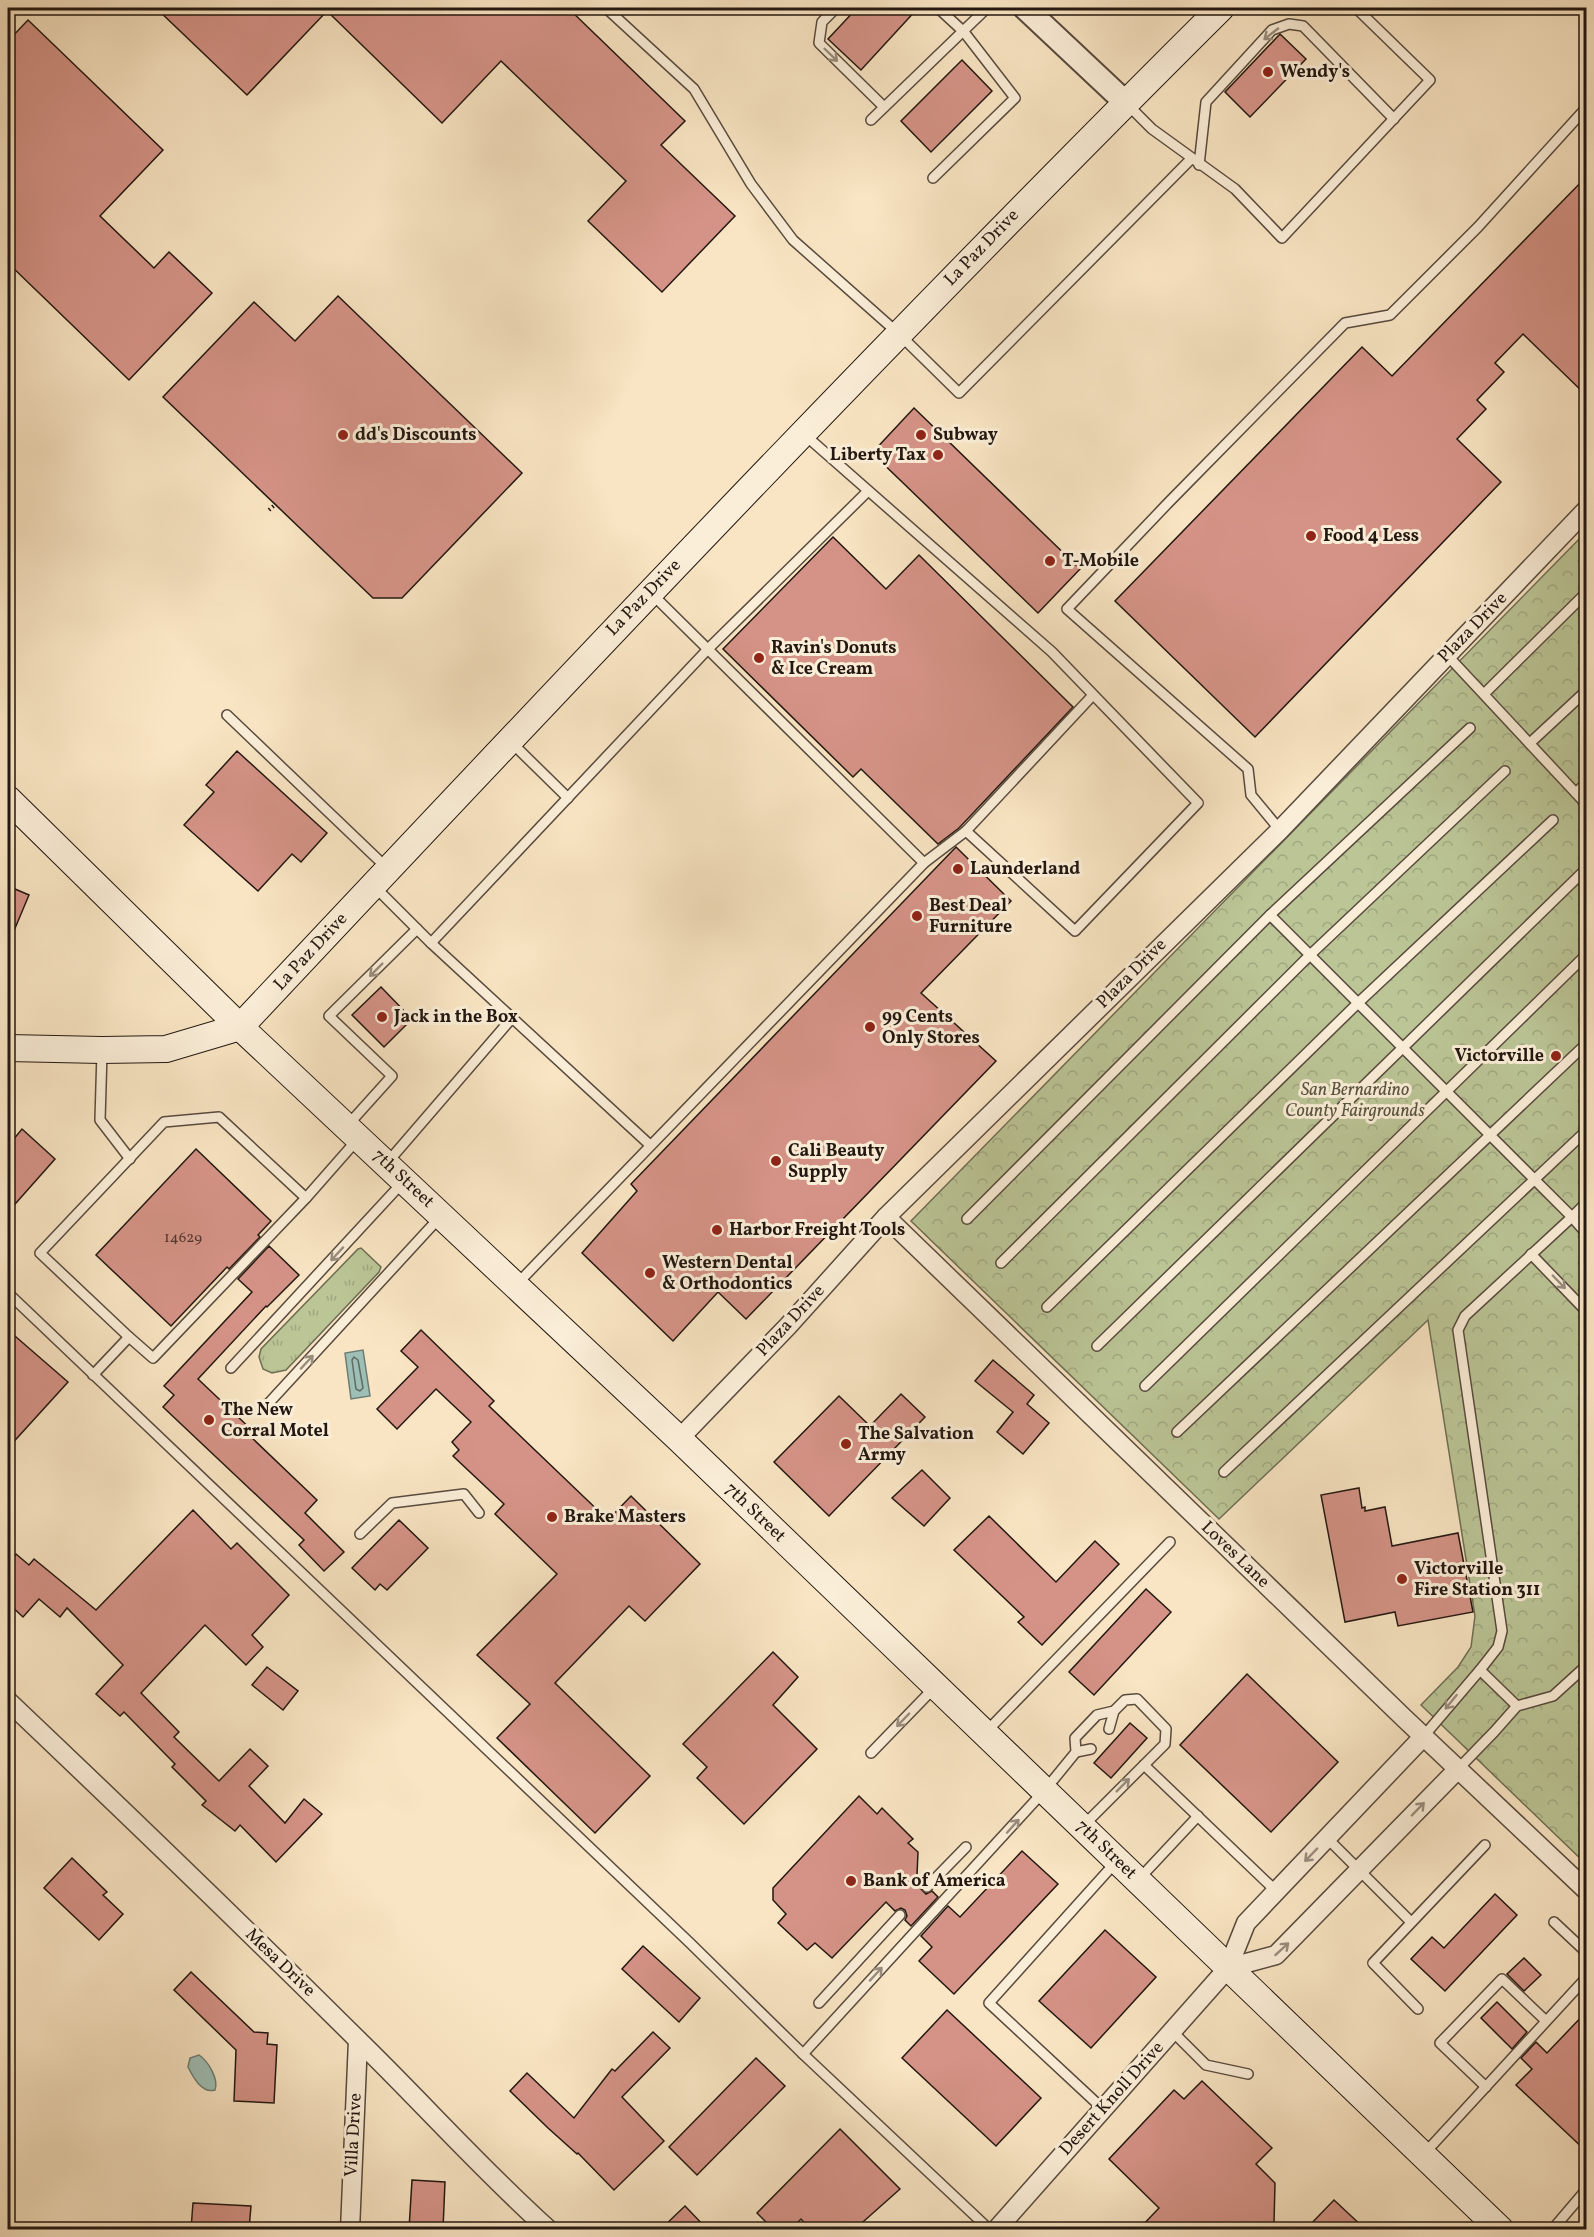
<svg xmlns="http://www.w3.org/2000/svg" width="1594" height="2237" font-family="Vollkorn,serif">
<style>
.grass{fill:url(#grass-tufts);stroke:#6e6e54;stroke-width:1.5}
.park{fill:url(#park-crowns);stroke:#6e6e54;stroke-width:1.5}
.water{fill:#9ebfb5;stroke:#6c7c73;stroke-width:1.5}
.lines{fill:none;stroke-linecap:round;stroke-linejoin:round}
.shore{stroke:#606b63;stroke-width:1.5}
.building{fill:#d59387;stroke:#221711;stroke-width:1.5}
.service-casing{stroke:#584a3e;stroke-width:12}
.minor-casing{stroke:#584a3e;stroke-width:21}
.tertiary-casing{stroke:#584a3e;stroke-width:26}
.secondary-casing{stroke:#221711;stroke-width:28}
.path{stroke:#221711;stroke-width:4;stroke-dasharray:1.5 3;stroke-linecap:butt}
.service{stroke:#fbeed8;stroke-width:9}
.minor{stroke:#fbeed8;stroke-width:18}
.tertiary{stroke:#fbeed8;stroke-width:22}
.secondary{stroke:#fbeed8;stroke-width:26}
.oneway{stroke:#998d7e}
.poi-dot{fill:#8f2418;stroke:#fbeed8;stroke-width:2}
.labels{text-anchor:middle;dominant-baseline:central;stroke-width:6;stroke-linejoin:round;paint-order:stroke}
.number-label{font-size:15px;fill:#4f362e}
.poi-label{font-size:18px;font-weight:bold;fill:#221711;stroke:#fbeed8;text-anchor:start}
.street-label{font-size:18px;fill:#221711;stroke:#fbeed8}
.park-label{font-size:18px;font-style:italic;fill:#585440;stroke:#fbeed8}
</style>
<defs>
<pattern id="grass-tufts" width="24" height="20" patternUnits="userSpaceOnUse" patternTransform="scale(1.5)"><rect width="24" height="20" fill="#bbc596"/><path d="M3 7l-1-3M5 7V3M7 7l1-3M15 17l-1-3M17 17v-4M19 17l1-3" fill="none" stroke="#a0a880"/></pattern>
<pattern id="park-crowns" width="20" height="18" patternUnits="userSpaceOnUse" patternTransform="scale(1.5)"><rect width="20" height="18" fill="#bbc596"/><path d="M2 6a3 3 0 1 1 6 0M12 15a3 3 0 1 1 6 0" fill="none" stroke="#a0a880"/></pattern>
</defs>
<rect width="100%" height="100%" fill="#f9e5c3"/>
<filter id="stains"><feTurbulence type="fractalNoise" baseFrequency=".00333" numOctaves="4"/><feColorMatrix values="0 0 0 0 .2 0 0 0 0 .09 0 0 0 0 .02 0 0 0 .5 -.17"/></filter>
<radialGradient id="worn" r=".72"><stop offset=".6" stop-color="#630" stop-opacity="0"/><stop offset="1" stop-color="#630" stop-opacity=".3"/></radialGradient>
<path class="grass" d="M361,1248l20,19 -2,5 -93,98 -14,3 -9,-4 -4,-12 2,-8 97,-100z"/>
<path class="park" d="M1586,532v1332l-165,-159 37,-38 13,-20 4,-31 -47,-296 -209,199 -308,-298z"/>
<g class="water">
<path d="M363,1350l7,46 -19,3 -6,-46z"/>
<path d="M199,2055c9,6 20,24 16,35 -13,4 -22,-13 -27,-23l2,-9z"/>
</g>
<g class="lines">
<path class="shore" d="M354,1357l4,3 5,28 -3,3 -4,-2 -4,-29z"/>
</g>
<g class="building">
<path d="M156,8h412l117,113 -24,24 74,71 -73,76 -74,-71 38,-40 -125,-120 -59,62 -115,-112 -80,84z"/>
<path d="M857,8h61l-57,62 -33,-31z"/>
<path d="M28,20l135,130 -63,66 54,52 15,-16 43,41 -83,87 -121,-117v-222z"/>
<path d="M1280,34l26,25 -56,58 -25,-25z"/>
<path d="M962,60l30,31 -61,61 -30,-31z"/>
<path d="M1587,176v220l-64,-62 -28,29 9,9 -27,28 9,9 -29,30 44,43 -246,255 -140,-136 247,-254 30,29z"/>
<path d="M338,296l184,177 -120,125h-29l-210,-201 91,-95 41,39z"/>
<path d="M914,408l166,161 -42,44 -166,-160z"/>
<path d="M833,537l53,52 33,-34 154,152 -114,121 -21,16 -77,-75 -8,8 -130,-128z"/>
<path d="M237,751l90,82 -26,29 -9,-8 -34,37 -74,-66 30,-33 -8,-7z"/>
<path d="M956,847l55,54 -90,92 75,68 -250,258 -28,-27 -45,49 -91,-88 55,-62 -6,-7z"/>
<path d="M8,886l21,9 -21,50z"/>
<path d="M381,987l31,32 -28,28 -32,-32z"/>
<path d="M22,1129l33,30 -47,53v-66z"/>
<path d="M196,1149l75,72 -13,14 2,2 -31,32 -2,-2 -56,59 -75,-71z"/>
<path d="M269,1246l30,29 -32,32 -1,-1 -68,73 57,54 -4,4 66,63 -12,13 39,39 -20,19 -25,-26 5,-5 -141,-133 11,-12 -10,-9 88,-94 -14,-13z"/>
<path d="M8,1330l60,52 -60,66z"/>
<path d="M421,1330l73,71 -5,5 119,114 23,-24 69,68 -55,57 -16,-15 -74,77 95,93 -55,57 -98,-95 33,-34 -53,-49 80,-81 -62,-60 9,-10 -51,-48 6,-6 -7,-8 19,-20 -35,-33 -39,40 -20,-20 41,-42 -17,-16z"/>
<path d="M993,1360l41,35 -7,9 22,19 -26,31 -26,-22 16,-20 -38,-31z"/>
<path d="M901,1394l24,23 -96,99 -55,-54 65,-66 31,30z"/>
<path d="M922,1470l28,28 -26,28 -32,-28z"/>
<path d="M1359,1488l3,20 3,-1v4l20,-4 7,39 66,-13 15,79 -75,14 -3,-14 -50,10 -24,-127z"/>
<path d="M193,1510l38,39 6,-6 52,52 -37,40 11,12 -17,18 -41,-40 -64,68 38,39 -5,5 45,44 31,-32 18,17 -19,20 36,37 19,-24 18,15 -46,48 -36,-37 -5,6 -33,-26 4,-4 -34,-34 3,-3 -51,-52 -4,4 -24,-22 27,-29 -56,-57 -7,9 -21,-18 -16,18 -15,-14v-38l8,-11 13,11 5,-6 62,51z"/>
<path d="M989,1516l67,66 39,-41 24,23 -77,81 -24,-23 6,-5 -70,-67z"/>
<path d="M399,1520l29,28 -41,42 -7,-6 -5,6 -23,-22z"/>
<path d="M1146,1589l25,23 -77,83 -25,-23z"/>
<path d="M773,1652l25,25 -25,28 44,44 -73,75 -47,-46 10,-11 -24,-23z"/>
<path d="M267,1667l31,24 -15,19 -31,-25z"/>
<path d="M1247,1674l91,88 -67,70 -91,-87z"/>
<path d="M1130,1723l17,15 -36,40 -17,-15z"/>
<path d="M859,1796l18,18 5,-6 31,31 -5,4 10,9 -1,23 6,7 -2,7 5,5 6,-3 6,6 -27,29 -6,-6 2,-4 -2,-6 -4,-2 -6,3 -9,-9 -54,56 -17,-15 -8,7 -29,-27 8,-9 -13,-14v-12z"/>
<path d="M1022,1851l36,33 -104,110 -35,-33 13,-14 -11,-11 27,-30 12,11z"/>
<path d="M72,1858l35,34 -4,3 20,19 -24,26 -55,-52z"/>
<path d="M1495,1894l22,21 -72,76 -34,-32 21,-22 12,11z"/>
<path d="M1105,1930l51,47 -65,71 -52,-47z"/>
<path d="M643,1946l57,52 -21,24 -57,-53z"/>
<path d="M1524,1958l17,17 -17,16 -17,-17z"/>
<path d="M191,1972l63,60 14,1 -1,11 10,1 -3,58 -40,-2 2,-51 -62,-60z"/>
<path d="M1497,2002l30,30 -15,17 -31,-31z"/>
<path d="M947,2010l94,88 -45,48 -94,-88z"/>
<path d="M1587,2011v141l-71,-67 16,-16 -11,-11 15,-16 11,11z"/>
<path d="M653,2032l17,16 -48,49 42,44 -50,49 -36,-37 -1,1 -29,-26 -38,-37 17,-18 47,45 38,-49 3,2z"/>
<path d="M756,2058l29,28 -88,89 -28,-28z"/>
<path d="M1202,2081l70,67 -16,16 19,19 -1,40 -6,6h-129l20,-21 -50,-49 65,-69 10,9z"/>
<path d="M840,2129l60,60 -45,40h-45l-9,-10 -10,10h-18l-16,-16z"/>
<path d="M412,2180l33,2 -2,47h-34z"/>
<path d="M1334,2200l31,29h-59z"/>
<path d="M193,2203l58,3 -2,23h-58z"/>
<path d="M685,2206l22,23h-46z"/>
</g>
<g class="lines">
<g class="service-casing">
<g id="service">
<path d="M606,8l88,81 57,95 42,56 106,94 60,59 232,-234"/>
<path d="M836,8l-14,14 -3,21 65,64"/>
<path d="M1128,105l24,24 83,60 47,49 148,-158 -74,-72"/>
<path d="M871,120l116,-112"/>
<path d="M1199,165l7,-63 66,-72 17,-6 14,2 91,93"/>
<path d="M933,178l82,-80 -51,-66 -26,-24"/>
<path d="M805,435l247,217 146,151 -123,128 -109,-100 127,-136"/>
<path d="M1447,655l139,149"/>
<path d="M1484,694l102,-101"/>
<path d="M227,715l161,154"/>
<path d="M512,743l56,55"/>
<path d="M1530,743l56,-52"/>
<path d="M1576,793l10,-10"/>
<path d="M1280,830l-29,-35 -3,-26 -181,-160 102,-107 176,-179 45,-8 88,-88 108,-119"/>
<path d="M924,863l42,-32"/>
<path d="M374,886l57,57 219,202"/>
<path d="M431,943l277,-294 160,-158"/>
<path d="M102,1052l-2,68 30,39"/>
<path d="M347,1126l45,-50 -63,-60 88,-87"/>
<path d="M387,1163l125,-145"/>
<path d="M1586,1203l-14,14 14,16"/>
<path d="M967,1219l303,-304"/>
<path d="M1531,1254l55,57"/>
<path d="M1001,1263l309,-308 195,-184"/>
<path d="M516,1285l408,-422 -272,-269"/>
<path d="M8,1293l682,650 113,111 187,176"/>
<path d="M1047,1307l311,-304 195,-183"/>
<path d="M129,1337l-89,-84 124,-131 55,-5 87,81"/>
<path d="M1097,1346l489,-477"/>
<path d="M231,1368l172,-186"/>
<path d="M93,1375l36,-38 24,21 153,-160 51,-58"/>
<path d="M1145,1386l441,-431"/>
<path d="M267,1405l173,-188"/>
<path d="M1177,1432l409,-388"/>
<path d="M1224,1472l362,-341"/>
<path d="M360,1534l32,-31 72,-9 15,19"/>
<path d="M1480,1670l37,36"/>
<path d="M1109,1729l5,-18"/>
<path d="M987,1731l183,-189"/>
<path d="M1423,1737l57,-67 18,-23 4,-16 -44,-301 7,-14 107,-99 -302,-302 200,-187"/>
<path d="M1076,1752l15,-3"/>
<path d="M871,1753l63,-65"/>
<path d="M1144,1765l132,126"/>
<path d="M1459,1768l35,-36 23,-26 36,-10 33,-30"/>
<path d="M1327,1838l84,84"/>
<path d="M1140,1878l58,-62"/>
<path d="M927,1887l39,-40"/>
<path d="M1554,1922l32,30"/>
<path d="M819,2003l81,-88"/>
<path d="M1418,2009l-45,-46 112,-118"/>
<path d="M1172,2031l34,34 42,9"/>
<path d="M803,2054l242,-264 31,-38 -1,-14 22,-23 17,-4 11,-11 12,-1 29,30 -1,15 -82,82"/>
<path d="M1486,2087l-46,-44 62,-64 44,42"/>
<path d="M1103,2109l-114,-106 126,-140"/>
<path d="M1424,2154l162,-176"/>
<path d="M1552,2230l34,-40"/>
</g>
</g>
<g class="minor-casing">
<g id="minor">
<path d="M886,1217l519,502 181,171"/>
<path d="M679,1439l109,-113 98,-109 394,-387 306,-320"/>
<path d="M8,1701c117,111 233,223 348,337 65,63 125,131 193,192"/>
<path d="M1228,1968l48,-13 183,-187"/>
<path d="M350,2230l8,-190"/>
<path d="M996,2230l232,-262 18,-45 177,-186"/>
</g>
</g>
<g class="tertiary-casing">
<path id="tertiary" d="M1025,8l100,94"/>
</g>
<g class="secondary-casing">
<g id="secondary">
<path d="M8,799l232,228 439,412 822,791"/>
<path d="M8,1048l94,2 64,-1 74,-22c323,-344 647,-687 981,-1019"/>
</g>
</g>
<path class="path" d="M269,510l7,-6"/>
<use href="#service" class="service"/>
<use href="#minor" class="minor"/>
<use href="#tertiary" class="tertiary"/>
<use href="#secondary" class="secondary"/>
</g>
<defs><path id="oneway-shaft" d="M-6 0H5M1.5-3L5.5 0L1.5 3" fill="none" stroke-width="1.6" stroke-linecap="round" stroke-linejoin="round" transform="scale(1.5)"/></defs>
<g class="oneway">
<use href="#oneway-shaft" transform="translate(1271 34) rotate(142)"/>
<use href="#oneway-shaft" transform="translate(831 55) rotate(44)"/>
<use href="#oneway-shaft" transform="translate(376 970) rotate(135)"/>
<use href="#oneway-shaft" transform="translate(337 1254) rotate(133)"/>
<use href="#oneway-shaft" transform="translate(1559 1282) rotate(46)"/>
<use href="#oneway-shaft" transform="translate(307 1362) rotate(-47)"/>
<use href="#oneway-shaft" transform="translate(1451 1702) rotate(129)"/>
<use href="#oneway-shaft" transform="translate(903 1720) rotate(134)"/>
<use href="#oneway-shaft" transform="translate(1123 1785) rotate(-45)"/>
<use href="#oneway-shaft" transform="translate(1418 1809) rotate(-46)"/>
<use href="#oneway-shaft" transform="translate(1013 1826) rotate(-48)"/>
<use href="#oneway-shaft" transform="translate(1311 1855) rotate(134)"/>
<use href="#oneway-shaft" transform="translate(1282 1949) rotate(-42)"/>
<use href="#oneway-shaft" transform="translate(876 1974) rotate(-47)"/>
</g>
<g class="poi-dot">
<circle cx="1268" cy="72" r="6"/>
<circle cx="343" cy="435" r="6"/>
<circle cx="921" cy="435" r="6"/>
<circle cx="938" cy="455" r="6"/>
<circle cx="1311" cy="536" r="6"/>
<circle cx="1050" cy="561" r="6"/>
<circle cx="759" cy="658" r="6"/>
<circle cx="958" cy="869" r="6"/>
<circle cx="917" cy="916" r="6"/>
<circle cx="382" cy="1017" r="6"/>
<circle cx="870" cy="1027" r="6"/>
<circle cx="1556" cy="1056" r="6"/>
<circle cx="776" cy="1161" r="6"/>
<circle cx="717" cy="1230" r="6"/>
<circle cx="650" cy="1273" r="6"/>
<circle cx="209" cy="1420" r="6"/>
<circle cx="846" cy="1444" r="6"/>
<circle cx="552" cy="1517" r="6"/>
<circle cx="1402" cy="1579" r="6"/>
<circle cx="851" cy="1881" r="6"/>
</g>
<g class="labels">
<g class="number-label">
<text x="183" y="1238">14629</text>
</g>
<g class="poi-label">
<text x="1280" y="72">Wendy's</text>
<text x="355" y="435">dd's Discounts</text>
<text x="933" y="435">Subway</text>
<text x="926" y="455" text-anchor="end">Liberty Tax</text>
<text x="1323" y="536">Food 4 Less</text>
<text x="1062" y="561">T-Mobile</text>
<text x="771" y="648">Ravin's Donuts<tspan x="771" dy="21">&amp; Ice Cream</tspan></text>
<text x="970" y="869">Launderland</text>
<text x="929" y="906">Best Deal<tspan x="929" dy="21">Furniture</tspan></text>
<text x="394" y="1017">Jack in the Box</text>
<text x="882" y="1017">99 Cents<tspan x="882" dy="21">Only Stores</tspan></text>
<text x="1544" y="1056" text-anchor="end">Victorville</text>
<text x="788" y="1151">Cali Beauty<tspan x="788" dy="21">Supply</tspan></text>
<text x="729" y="1230">Harbor Freight Tools</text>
<text x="662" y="1263">Western Dental<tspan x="662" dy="21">&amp; Orthodontics</tspan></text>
<text x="221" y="1410">The New<tspan x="221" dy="21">Corral Motel</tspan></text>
<text x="858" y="1434">The Salvation<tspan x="858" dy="21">Army</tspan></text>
<text x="564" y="1517">Brake Masters</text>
<text x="1414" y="1569">Victorville<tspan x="1414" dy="21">Fire Station 311</tspan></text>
<text x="863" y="1881">Bank of America</text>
</g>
<g class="street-label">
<text transform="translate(982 248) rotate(-46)">La Paz Drive</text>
<text transform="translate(644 598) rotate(-46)">La Paz Drive</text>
<text transform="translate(1473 628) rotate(-46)">Plaza Drive</text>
<text transform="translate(311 952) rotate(-47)">La Paz Drive</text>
<text transform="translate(1132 974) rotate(-45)">Plaza Drive</text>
<text transform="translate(403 1179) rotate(43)">7th Street</text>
<text transform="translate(791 1321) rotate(-47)">Plaza Drive</text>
<text transform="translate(755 1513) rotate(44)">7th Street</text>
<text transform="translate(1235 1555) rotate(44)">Loves Lane</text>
<text transform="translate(1106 1850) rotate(44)">7th Street</text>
<text transform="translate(280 1963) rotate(44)">Mesa Drive</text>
<text transform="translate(1112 2099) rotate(-48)">Desert Knoll Drive</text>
<text transform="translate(354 2135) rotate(-87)">Villa Drive</text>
</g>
<g class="park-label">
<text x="1355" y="1090">San Bernardino<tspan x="1355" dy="21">County Fairgrounds</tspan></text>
</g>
</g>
<rect width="1594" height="2237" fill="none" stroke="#f9e5c3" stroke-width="30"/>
<rect x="9" y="9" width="1576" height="2219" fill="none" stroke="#221711" stroke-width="3"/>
<rect x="15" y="15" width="1564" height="2207" fill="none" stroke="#221711" stroke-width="1.5"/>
<rect width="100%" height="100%" filter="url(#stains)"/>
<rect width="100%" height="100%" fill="url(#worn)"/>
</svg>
